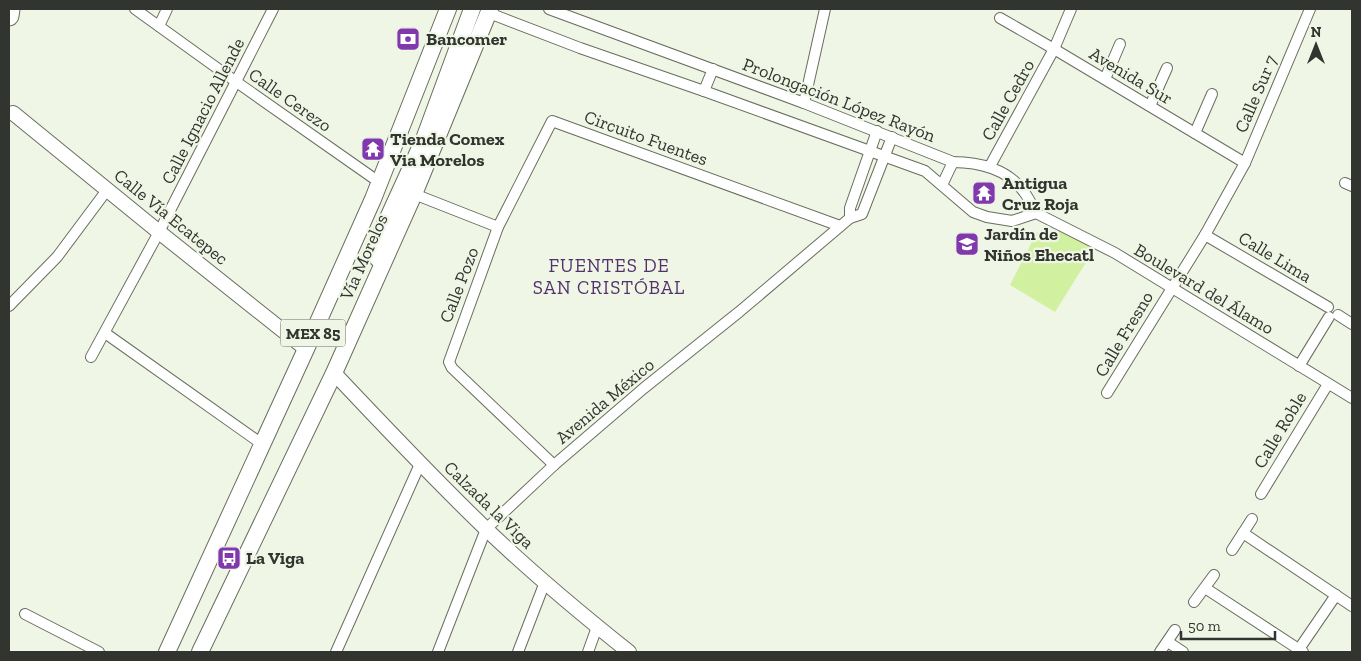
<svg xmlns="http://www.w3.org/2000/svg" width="1361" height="661" font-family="'Zilla Slab',serif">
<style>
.green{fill:#d1f0a0}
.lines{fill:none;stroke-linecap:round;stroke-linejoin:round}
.minor-casing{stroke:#686e5f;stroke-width:12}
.secondary-casing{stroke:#686e5f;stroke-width:16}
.primary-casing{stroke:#686e5f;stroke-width:18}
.motorway-casing{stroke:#686e5f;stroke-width:21}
.minor{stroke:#fff;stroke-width:10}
.secondary{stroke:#fff;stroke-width:14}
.primary{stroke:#fff;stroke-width:16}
.motorway{stroke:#fff;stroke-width:19}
.labels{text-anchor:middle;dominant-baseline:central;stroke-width:4.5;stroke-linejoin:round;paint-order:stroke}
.shield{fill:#eff6e6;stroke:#6b6f66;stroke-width:1}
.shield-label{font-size:16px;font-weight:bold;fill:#32352f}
.poi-label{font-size:18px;font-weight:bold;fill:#32352f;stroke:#eff6e6;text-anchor:start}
.street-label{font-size:18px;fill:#32352f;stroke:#eff6e6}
.neighbourhood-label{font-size:19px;letter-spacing:1px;fill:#53326b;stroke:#eff6e6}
</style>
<rect width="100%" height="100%" fill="#eff6e6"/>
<path class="green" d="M1054,230l12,1 29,17 -40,64 -45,-27 27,-53z"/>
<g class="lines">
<g class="minor-casing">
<g id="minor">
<path d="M135,9l100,72 144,101"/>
<path d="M549,9l255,94 149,59c26,0 55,7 71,30 5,6 8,14 12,21"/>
<path d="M489,13l91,35 124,43 221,80 48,41 14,5 25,4 24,-8"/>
<path d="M1000,18l54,31 191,114"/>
<path d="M159,26l8,-17"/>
<path d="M1105,79l15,-35"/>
<path d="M704,91l9,-22"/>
<path d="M804,103l21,-94"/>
<path d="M1150,106l17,-38"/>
<path d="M1195,133l17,-39"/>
<path d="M990,166l64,-117 17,-40"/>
<path d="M1345,183l7,3"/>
<path d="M942,185l11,-23"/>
<path d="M414,194l84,33"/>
<path d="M1036,213l79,40 237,145"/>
<path d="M850,218v-10l27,-77"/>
<path d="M1205,235l123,72"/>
<path d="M9,306l48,-49 50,-67"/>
<path d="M1338,315l14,9"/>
<path d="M105,333l157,111"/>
<path d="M91,357l68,-125 114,-223"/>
<path d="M1299,366l30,-49"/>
<path d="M1107,393l98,-158 40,-72 65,-154"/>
<path d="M554,465l-102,-97 -3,-6 49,-135 54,-106 288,105"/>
<path d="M1261,494l67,-110"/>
<path d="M1243,533l109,73"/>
<path d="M1232,550l20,-31"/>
<path d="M1205,588l98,64"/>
<path d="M1194,602l20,-27"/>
<path d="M25,614l74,38"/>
<path d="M1168,642l15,10"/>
<path d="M336,652l84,-188"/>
<path d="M438,652l48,-123 68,-64 90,-77 95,-76 111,-94 12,-4 30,-77"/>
<path d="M518,652l27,-70"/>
<path d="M588,652l9,-25"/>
<path d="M1160,652l15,-22"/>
<path d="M1297,652l39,-57"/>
</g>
</g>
<g class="secondary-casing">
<g id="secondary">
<path d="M13,113l146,119 147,117"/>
<path d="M334,373c49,52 99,105 151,155 46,44 95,85 144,124"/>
</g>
</g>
<g class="primary-casing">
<g id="primary">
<path d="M378,259l4,-28 42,-92 48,-130"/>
<path d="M167,652l139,-303 67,-150 75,-190"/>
<path d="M200,652l134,-279 80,-179 76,-185"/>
</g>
</g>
<g class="motorway-casing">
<path id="motorway" d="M9,16l1,-7"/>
</g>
<use href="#minor" class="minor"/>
<use href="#secondary" class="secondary"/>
<use href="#primary" class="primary"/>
<use href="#motorway" class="motorway"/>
</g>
<defs>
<g id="bank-square" transform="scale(1.25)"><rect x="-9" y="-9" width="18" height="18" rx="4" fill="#7f39ac" stroke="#eff6e6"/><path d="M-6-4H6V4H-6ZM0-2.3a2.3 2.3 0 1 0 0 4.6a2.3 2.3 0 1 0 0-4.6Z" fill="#fff"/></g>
<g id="temple-square" transform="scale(1.25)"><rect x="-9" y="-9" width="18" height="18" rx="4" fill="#7f39ac" stroke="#eff6e6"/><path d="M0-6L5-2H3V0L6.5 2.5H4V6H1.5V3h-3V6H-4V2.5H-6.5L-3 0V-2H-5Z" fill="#fff"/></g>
<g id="school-square" transform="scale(1.25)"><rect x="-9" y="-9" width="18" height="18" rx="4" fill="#7f39ac" stroke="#eff6e6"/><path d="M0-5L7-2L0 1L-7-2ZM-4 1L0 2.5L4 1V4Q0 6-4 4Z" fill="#fff"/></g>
<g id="bus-square" transform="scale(1.25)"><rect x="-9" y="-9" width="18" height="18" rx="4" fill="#7f39ac" stroke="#eff6e6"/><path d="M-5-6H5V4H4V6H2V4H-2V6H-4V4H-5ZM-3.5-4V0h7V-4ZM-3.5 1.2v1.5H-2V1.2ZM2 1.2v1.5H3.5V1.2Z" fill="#fff"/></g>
</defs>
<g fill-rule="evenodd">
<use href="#bank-square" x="408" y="39"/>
<use href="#temple-square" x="373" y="149"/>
<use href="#temple-square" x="984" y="193"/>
<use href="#school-square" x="967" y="244"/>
<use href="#bus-square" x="229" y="558"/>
</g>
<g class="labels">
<rect class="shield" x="280.5" y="319.5" width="65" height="27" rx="4"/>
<g class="shield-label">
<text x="313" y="333">MEX 85</text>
</g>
<g class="poi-label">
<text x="426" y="39">Bancomer</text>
<text x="390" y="139">Tienda Comex<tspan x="390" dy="21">Via Morelos</tspan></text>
<text x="1002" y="183">Antigua<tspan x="1002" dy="21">Cruz Roja</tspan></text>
<text x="984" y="234">Jardín de<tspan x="984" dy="21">Niños Ehecatl</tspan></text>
<text x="246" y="558">La Viga</text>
</g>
<g class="street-label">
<text transform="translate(1131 76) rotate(31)">Avenida Sur</text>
<text transform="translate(1256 94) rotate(-67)">Calle Sur 7</text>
<text transform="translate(290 100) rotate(35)">Calle Cerezo</text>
<text transform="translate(839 100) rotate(21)">Prolongación López Rayón</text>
<text transform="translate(1008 100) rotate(-61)">Calle Cedro</text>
<text transform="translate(203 111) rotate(-63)">Calle Ignacio Allende</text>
<text transform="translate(646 138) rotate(20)">Circuito Fuentes</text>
<text transform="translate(171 217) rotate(39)">Calle Vía Ecatepec</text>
<text transform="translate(364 257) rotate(-66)">Vía Morelos</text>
<text transform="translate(1275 257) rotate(31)">Calle Lima</text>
<text transform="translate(459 285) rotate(-69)">Calle Pozo</text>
<text transform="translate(1204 289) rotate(31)">Boulevard del Álamo</text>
<text transform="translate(1124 334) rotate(-59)">Calle Fresno</text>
<text transform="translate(605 401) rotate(-40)">Avenida México</text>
<text transform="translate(1280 430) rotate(-59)">Calle Roble</text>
<text transform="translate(489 505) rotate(44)">Calzada la Viga</text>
</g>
<g class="neighbourhood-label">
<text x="609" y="265">FUENTES DE<tspan x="609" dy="22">SAN CRISTÓBAL</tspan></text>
</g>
</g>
<rect width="1361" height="661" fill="none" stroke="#32352f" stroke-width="20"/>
<g transform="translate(1316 45)" stroke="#eff6e6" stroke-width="4" paint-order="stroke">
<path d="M0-4L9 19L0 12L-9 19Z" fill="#32352f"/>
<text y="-8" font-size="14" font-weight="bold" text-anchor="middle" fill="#32352f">N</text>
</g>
<path d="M1181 631v8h94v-8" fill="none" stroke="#32352f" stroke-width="2.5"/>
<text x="1188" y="631" font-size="15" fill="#32352f" stroke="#eff6e6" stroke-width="4" paint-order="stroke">50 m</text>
</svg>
